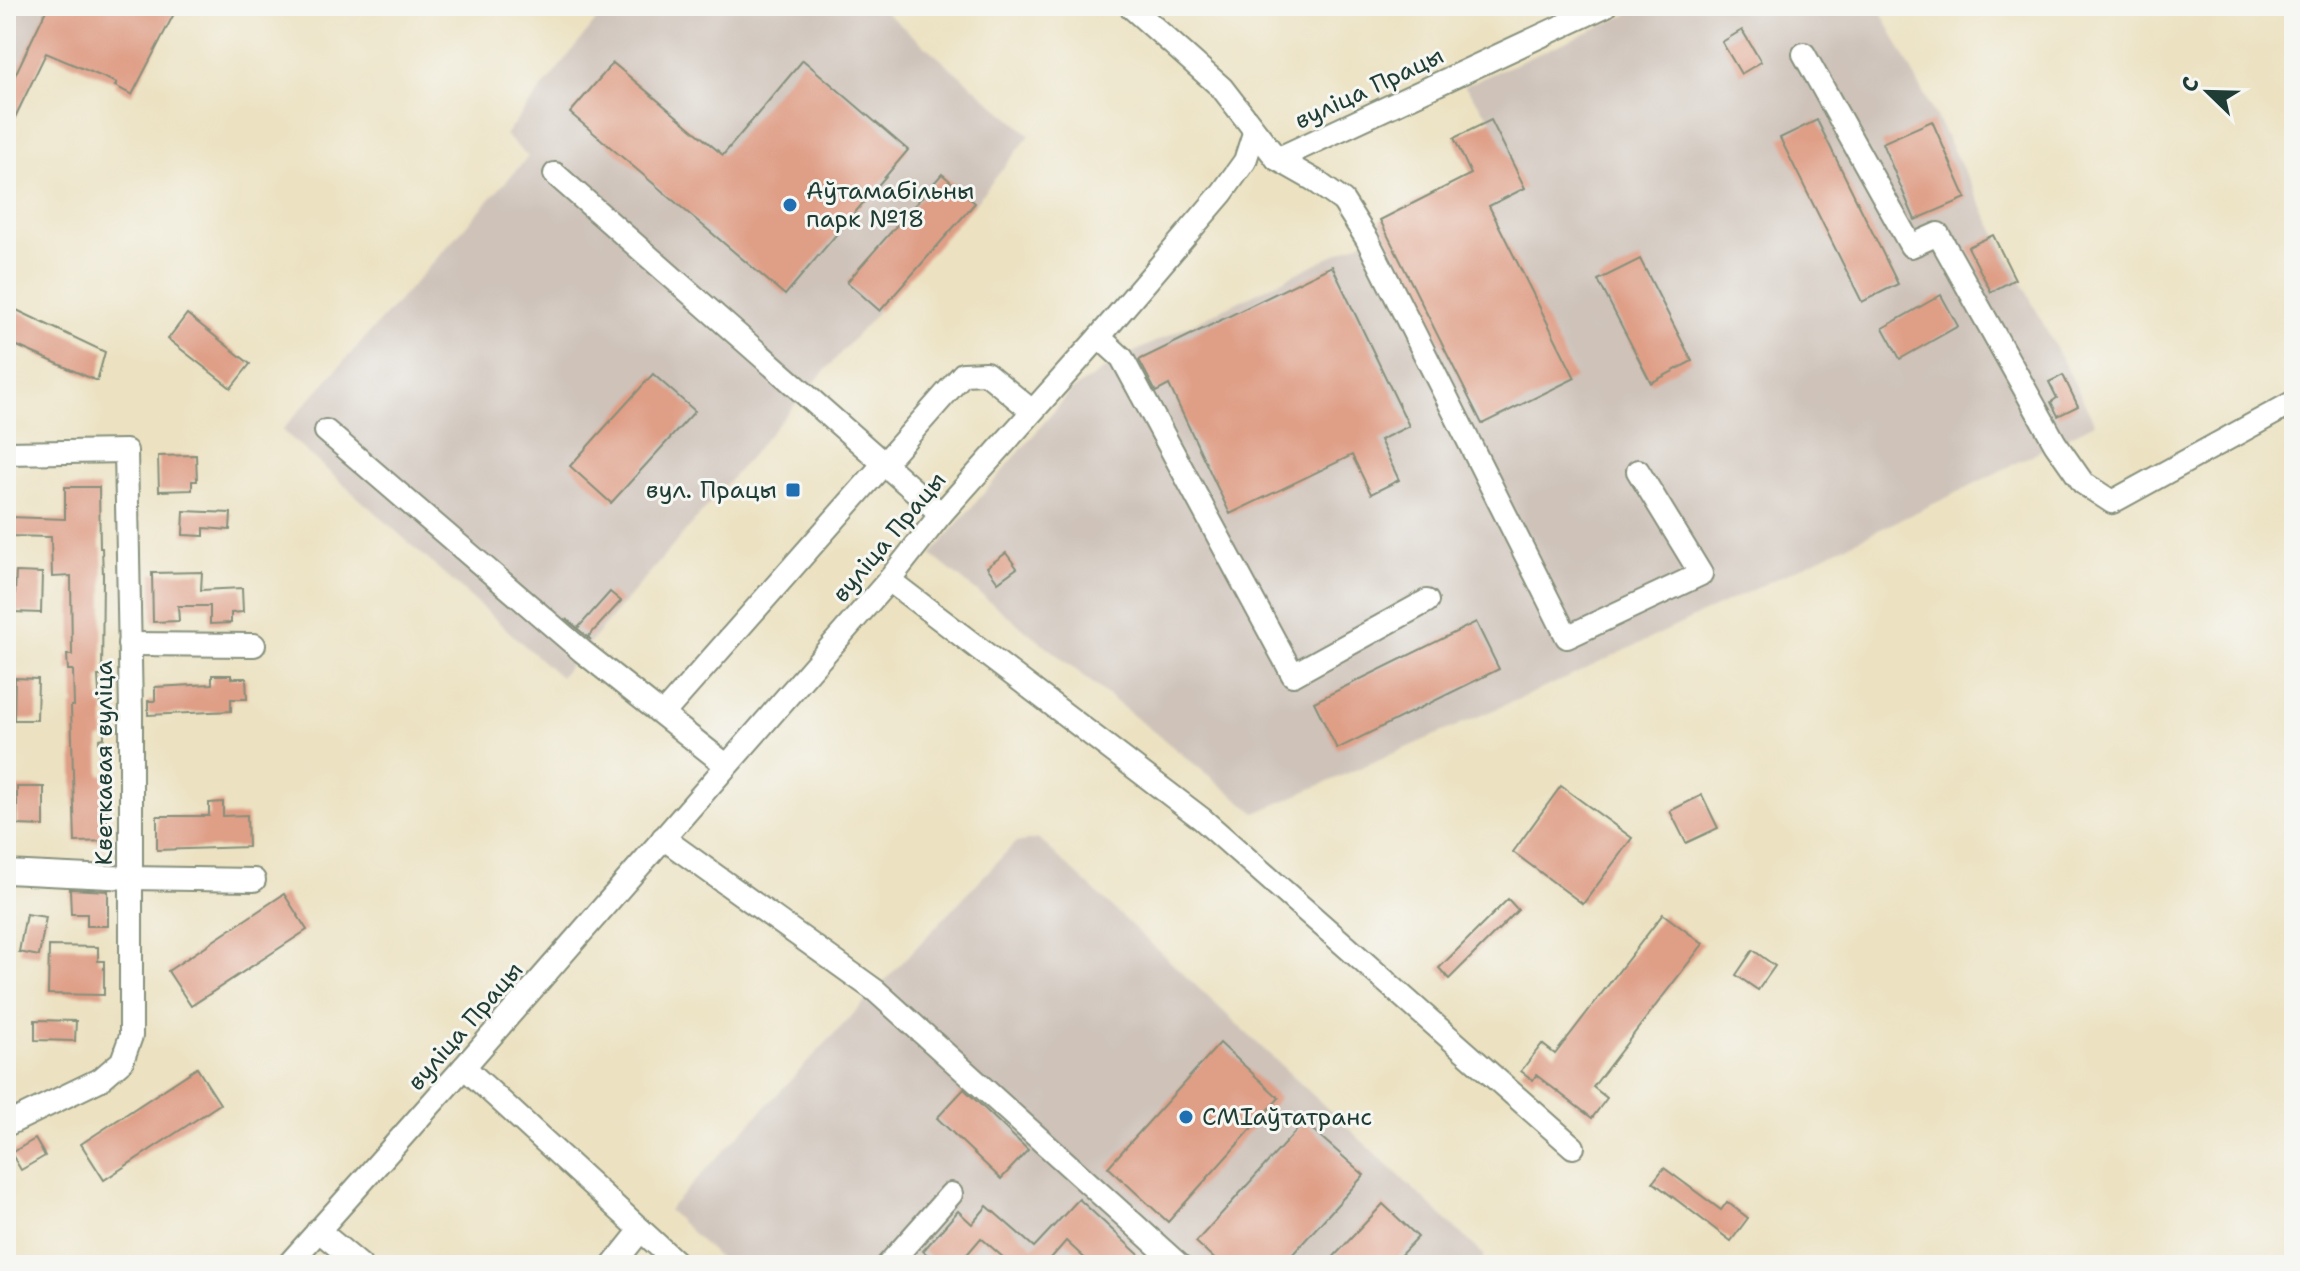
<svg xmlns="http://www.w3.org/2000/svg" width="2300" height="1271" font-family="'Shantell Sans',sans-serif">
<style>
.industrial{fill:#cec2b9}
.green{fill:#8ccb82;stroke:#56845b;stroke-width:2}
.building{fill:#df9e86}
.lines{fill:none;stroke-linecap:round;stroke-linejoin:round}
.minor-casing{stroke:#86907b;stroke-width:26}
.minor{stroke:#fff;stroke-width:22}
.poi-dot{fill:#1f6fb2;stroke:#f6f6f2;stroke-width:3}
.labels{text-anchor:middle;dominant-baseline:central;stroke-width:6;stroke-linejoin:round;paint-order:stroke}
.street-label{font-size:24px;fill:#1f3d34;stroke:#f6f6f2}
.poi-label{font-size:24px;fill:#1f3d34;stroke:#f6f6f2;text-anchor:start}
</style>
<rect width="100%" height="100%" fill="#f6f6f2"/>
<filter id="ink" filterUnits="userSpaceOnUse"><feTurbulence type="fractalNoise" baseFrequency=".0125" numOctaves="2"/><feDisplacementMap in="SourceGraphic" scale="16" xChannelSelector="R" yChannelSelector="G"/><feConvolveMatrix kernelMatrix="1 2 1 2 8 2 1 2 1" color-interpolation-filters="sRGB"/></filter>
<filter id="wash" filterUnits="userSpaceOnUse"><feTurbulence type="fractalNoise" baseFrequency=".006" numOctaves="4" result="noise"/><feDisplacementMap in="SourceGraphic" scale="32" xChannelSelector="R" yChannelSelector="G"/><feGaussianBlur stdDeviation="1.8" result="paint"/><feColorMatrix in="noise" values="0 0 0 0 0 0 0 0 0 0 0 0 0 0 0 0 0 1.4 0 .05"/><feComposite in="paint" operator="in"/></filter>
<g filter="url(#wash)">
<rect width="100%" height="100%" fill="#ece2c2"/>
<g class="industrial">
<path d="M19,6h50l-63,130v-102z"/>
<path d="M608,6h270l152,129 -55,68 -170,190 -245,284 -278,-247 246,-273 -23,-22z"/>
<path d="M1647,6h231l217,417 -147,74 -381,181 -311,135 -325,-258 141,-165 50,-32 245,-119 14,-19 90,-46 -17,-36 37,-19 -27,-33z"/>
<path d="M1039,839l446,417 -9,9h-750l-58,-55 347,-367z"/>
</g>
<path class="green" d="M2102,1257l30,8h-173z"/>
<g id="blocks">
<g class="building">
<path d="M48,6h130l-46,89 -17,-9 2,-3 -71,-30 -40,83v-42z"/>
<path d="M1742,30l19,32 -20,12 -19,-32z"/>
<path d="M803,60l105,90 -123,145 -215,-182 43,-50 110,92z"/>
<path d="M1491,120l34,68 -36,18 86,172 -93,46 -102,-204 91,-46 -17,-36z"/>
<path d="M1817,120l81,164 -36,18 -82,-164z"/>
<path d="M1932,121l34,77 -51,22 -33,-77z"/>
<path d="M942,174l33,29 -95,108 -33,-29z"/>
<path d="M1993,235l22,44 -24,13 -23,-45z"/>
<path d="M1640,259l52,102 -41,22 -53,-103z"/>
<path d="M1332,266l77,160 -29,14 19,40 -28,14 -19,-39 -122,59 -61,-129 -13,7 -17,-32z"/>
<path d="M1941,295l17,31 -58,33 -17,-31z"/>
<path d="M6,305l99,47 -8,29 -91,-40z"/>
<path d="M187,314l63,50 -19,24 -63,-49z"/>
<path d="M653,374l42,37 -84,92 -41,-37z"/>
<path d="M2063,375l15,31 -20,10 -7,-14 6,-4 -8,-16z"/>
<path d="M196,455l1,26h-5v9l-33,1 -1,-35z"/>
<path d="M65,487h34l1,61h2l1,27 -1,101h-4l2,30h4v32l-5,1 1,36h4l5,66 -34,1 -3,-103 -1,-33h3l-1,-36h-5l-1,-15h5l-1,-79 -19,1 -1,-40 -42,-1 1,-19 55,2z"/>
<path d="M184,511l47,2 -1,17 -26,-2v8l-21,-1z"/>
<path d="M1006,553l11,15 -19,14 -11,-15z"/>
<path d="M16,572l26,1 -1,40 -27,-1z"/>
<path d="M202,572l-1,18 41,-2 1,24 -12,1v10l-21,1v-18h-32l1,15 -26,1 -1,-49z"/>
<path d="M610,592l11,9 -33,36 3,3 -25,-21 12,9z"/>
<path d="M1476,622l23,47 -162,80 -23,-47z"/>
<path d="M212,675h19v3h15l1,21h-16v12l-83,4v-14h7v-14l57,-3z"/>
<path d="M15,678l23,1 -1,41h-23z"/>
<path d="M1561,786l71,52 -49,66 -70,-52z"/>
<path d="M17,787h27v39l-27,-1z"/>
<path d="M1702,795l16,33 -32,15 -16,-32z"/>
<path d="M223,802v14l24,-1 1,32 -91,3v-34h52v-13z"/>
<path d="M70,889l38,2v35h-21v-12h-16z"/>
<path d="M284,894l23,36 -116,76 -23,-35z"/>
<path d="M1508,899l10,11 -69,69 -10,-11z"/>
<path d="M26,914l20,3 -7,39 -20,-4z"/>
<path d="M1663,914l40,30 -110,143 14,11 -15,20 -56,-43 -3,5 -12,-9 21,-27 13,10z"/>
<path d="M49,946l49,1v14h6v34l-56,-1z"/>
<path d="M1753,950l22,16 -17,24 -22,-15z"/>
<path d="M35,1020l41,1 -1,20 -40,-1z"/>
<path d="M1220,1043l59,55 -111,124 -60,-55z"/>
<path d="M197,1068l23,36 -116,76 -23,-36z"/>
<path d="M964,1089l64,61 -27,29 -64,-61z"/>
<path d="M1304,1122l60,53 -81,90h-62l-25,-23z"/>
<path d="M35,1139l10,17 -24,14 -10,-17z"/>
<path d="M1664,1168l57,42 6,-8 21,16 -17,23 -78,-59z"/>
<path d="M1079,1199l71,66h-58l-26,-24 -21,24h-33l-31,-27 -23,27h-19l-16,-14 35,-40 14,13 15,-18 47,41z"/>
<path d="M1383,1204l35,33 -27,28h-65z"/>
</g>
</g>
</g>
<g filter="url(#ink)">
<use href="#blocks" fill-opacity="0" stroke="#86907b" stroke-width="2"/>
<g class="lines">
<g class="minor-casing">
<g id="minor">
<path d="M1130,6l92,82 55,71 328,-153"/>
<path d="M1804,54l107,192 27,-12 117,209 28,40 29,19 182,-100"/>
<path d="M1277,159l37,21 29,21 24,38 200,398 134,-63 -63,-103"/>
<path d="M555,174l386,340"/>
<path d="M1099,337l23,21 171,317 134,-74"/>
<path d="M326,431l256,220 144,114"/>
<path d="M6,453l120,-2 5,261v324l-9,25 -21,18 -95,46"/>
<path d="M889,580l313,239 371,328"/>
<path d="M129,644l125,1"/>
<path d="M663,714l300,-340 23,-1 46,38"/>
<path d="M663,838l213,153 303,274"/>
<path d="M6,872l124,6 124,2"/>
<path d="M464,1067l215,198"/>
<path d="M318,1230l42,35"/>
<path d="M288,1265l176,-198 425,-487 52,-66 158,-177 123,-144 23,-32 9,-28"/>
<path d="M613,1265l28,-35"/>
<path d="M888,1265l63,-71"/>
</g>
</g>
<use href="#minor" class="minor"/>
</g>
</g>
<g class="poi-dot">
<circle cx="790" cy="205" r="8"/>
<rect x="785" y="482" width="16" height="16" rx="4"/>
<circle cx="1186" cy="1117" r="8"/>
</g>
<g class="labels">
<g class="street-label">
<text transform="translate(1369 88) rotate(-25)">вуліца Працы</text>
<text transform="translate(889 537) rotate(-50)">вуліца Працы</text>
<text transform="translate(104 763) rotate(-90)">Кветкавая вуліца</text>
<text transform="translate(465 1026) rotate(-49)">вуліца Працы</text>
</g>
<g class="poi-label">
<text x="806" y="191">Аўтамабільны<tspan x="806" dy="28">парк №18</tspan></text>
<text x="777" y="490" text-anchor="end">вул. Працы</text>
<text x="1202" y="1117">СМІаўтатранс</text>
</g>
</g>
<rect width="2300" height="1271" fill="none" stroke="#f6f6f2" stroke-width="32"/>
<g transform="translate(2208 92) rotate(293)" stroke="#f6f6f2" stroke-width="6" paint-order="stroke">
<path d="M0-6L14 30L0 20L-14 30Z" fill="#1f3d34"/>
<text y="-12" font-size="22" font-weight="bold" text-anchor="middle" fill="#1f3d34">С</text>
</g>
</svg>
